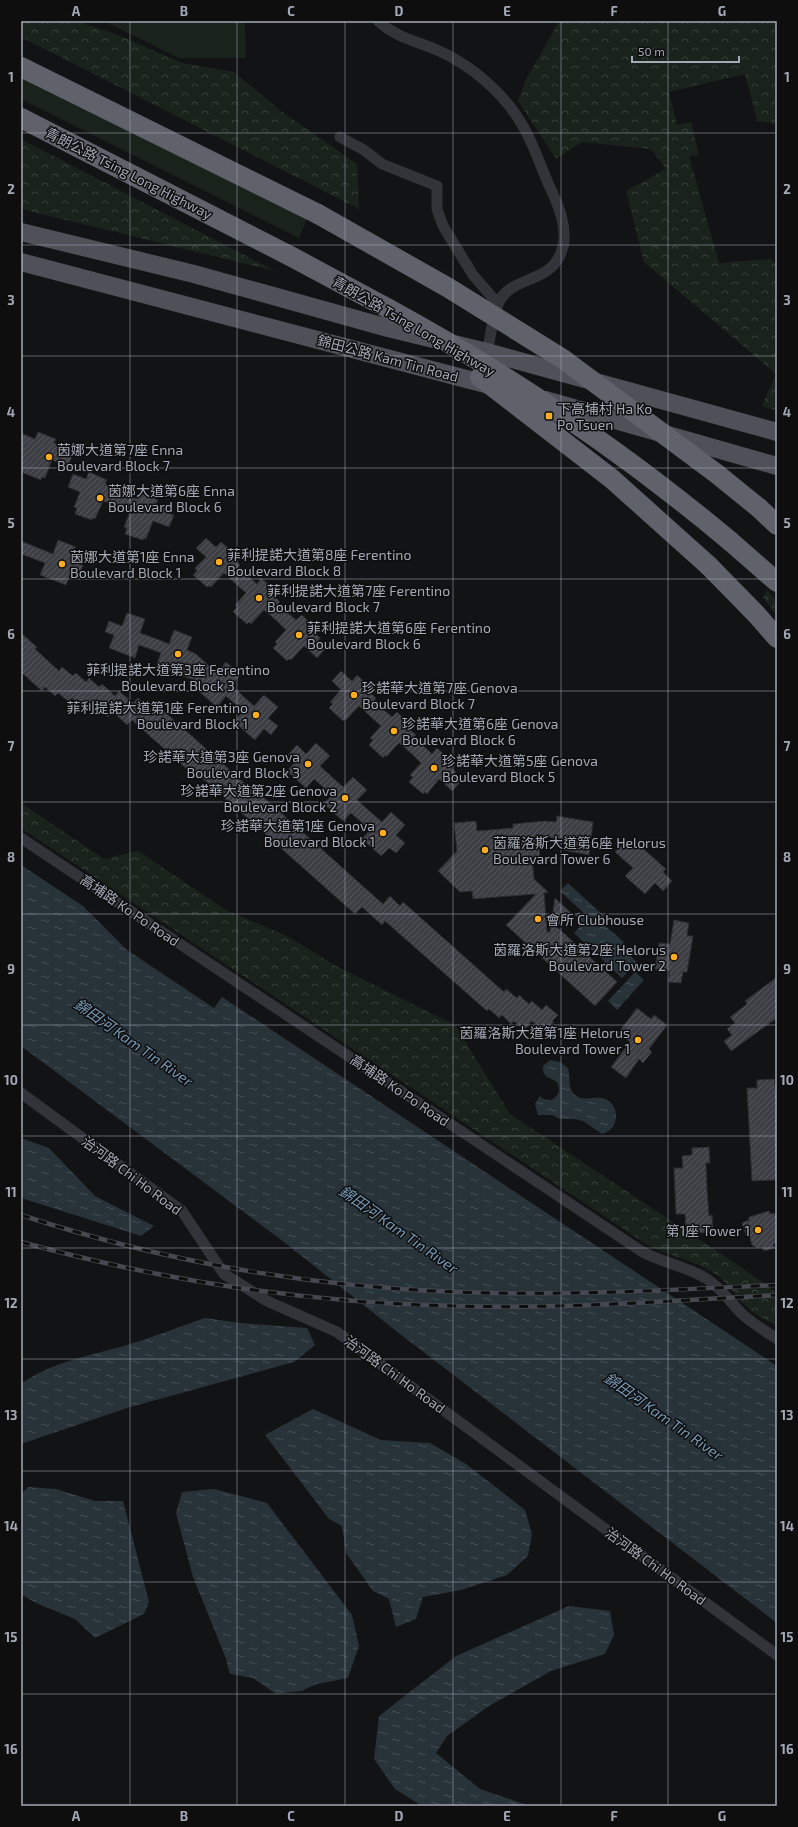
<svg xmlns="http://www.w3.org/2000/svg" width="798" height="1827" font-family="'Exo 2','Noto Sans TC',sans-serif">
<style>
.grass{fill:#1a231b}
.forest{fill:url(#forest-crowns)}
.water{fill:url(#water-ripples)}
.building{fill:url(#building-hatch);stroke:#2c2c31}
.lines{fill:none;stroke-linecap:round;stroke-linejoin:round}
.street{stroke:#33343a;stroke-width:11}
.primary{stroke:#4f5159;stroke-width:18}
.highway{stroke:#5f626b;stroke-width:20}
.rail-casing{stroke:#46484f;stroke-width:4.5}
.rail{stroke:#0e0e0f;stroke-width:3;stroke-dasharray:9;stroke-linecap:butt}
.highway-bridge{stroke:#5f626b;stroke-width:20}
.grid{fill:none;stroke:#a3a9b6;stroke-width:1;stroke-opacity:0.55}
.poi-dot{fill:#ffae20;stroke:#0e0e0f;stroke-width:1.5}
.labels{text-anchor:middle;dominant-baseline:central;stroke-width:3;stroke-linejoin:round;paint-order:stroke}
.street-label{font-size:14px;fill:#a3a9b6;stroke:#0e0e0f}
.poi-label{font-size:14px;fill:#a3a9b6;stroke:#0e0e0f;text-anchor:start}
.water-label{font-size:15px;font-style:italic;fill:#7699b5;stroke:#0e0e0f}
.neatline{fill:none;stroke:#a3a9b6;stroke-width:1.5}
.grid-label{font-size:13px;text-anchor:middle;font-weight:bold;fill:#a3a9b6}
</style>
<defs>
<pattern id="forest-crowns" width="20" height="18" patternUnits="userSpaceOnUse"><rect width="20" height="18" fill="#1a231b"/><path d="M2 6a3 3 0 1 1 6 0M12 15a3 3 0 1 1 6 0" fill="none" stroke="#38403a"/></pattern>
<pattern id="water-ripples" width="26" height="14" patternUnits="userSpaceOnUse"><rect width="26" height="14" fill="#283239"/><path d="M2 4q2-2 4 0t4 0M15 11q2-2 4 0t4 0" fill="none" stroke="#444d53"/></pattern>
<pattern id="building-hatch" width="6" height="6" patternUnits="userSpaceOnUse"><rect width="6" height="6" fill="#3e3f45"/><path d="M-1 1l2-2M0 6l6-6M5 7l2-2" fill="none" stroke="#57585e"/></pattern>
</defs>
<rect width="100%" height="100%" fill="#121314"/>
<g class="grass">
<path d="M104,21h141l1,37h-67z"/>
<path d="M23,78l284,141 -8,19 -278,-139v-15z"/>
</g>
<g class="forest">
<path d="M21,21h55l40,13 66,29 52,9 47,39 76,53 2,45 -338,-172z"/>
<path d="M559,21h218v103l-20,-3 -12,-47 -76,18 8,33 14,-3 8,33 -10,1 30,107 52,-4 6,6v146l-15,-5 14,-32 -132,-112 -18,-71 40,-22 -15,-20 -69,-7 -26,17 -38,-58 8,-21z"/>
<path d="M21,139l254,132 -254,-62z"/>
<path d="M767,590l10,11v15l-14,-19z"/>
<path d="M21,803l83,56 34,-8 88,59 61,26 51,31 117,58 55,89 231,153 36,26v33c-11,-6 -22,-11 -31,-20 -12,-12 -20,-26 -35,-35 -20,-12 -44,-15 -65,-27l-625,-416z"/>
</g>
<g class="water">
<path d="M21,865l62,41 44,44 87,58 8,-11 555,369v257l-377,-289 -116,-92 -263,-196z"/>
<path d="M568,883l38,35 -4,5 22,19 -4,5 17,15 -15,16 -48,-45 9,-10 -8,-8 4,-3 7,6 2,-1 -28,-26z"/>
<path d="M635,972l9,8 -27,30 -9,-9z"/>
<path d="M550,1060l10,2 8,6c3,9 -1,20 7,27 12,10 28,-6 39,12 2,5 3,10 1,15 -2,7 -7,10 -13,12l-19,-13 -8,-2h-15l-8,-4h-14l-3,-11 5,-8 3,3 8,1c8,-4 10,-10 6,-18 -7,-5 -15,-4 -14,-16z"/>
<path d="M21,1138l28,10 46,48 59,30 -13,10 -120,-38z"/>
<path d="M205,1318l36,5 66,5 8,17 -21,17 -167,46 -106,36v-60c30,-22 68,-28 103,-38 27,-8 54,-19 81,-28z"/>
<path d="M313,1409l68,31 49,3 36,21 59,46 7,24 -4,22 -21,19 -46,15 -38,7 -7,22 -20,8 -7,-28 -16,-8 -27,-38 -4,-27 -13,-7 -64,-84z"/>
<path d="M28,1487l28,2 39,12h28l26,101 -5,12 -49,24 -20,-19 -39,-16 -15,-9v-100z"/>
<path d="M214,1489l53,14 85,112 7,31 -11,32 -31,6 -16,7 -25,3 -23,-16 -23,-4 -5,-18 -32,-79 -17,-64 6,-21z"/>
<path d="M569,1606l41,5 4,24 -9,19 -54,17 -62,35 -42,30 -11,17 44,36 50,17h-108l-27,-17 -21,-30 5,-43 77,-60z"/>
</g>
<g class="building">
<path d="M38,432l18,7 -2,4 10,4 -1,3 10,4 -5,12 -16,-6 -7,18 -3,-1 -1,3 -20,-8v-39l14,6z"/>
<path d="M89,472l18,8 -2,4 10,4 -1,2 10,4 13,5 3,-6 18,7 -2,4 9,4 -1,3 10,4 -5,12 -16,-6 -7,18 -2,-1 -1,2 -18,-6 2,-6 -3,-1 6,-15 -11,-5 -16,-6 -8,18 -2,-1 -1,2 -17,-6 2,-6 -3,-1 6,-15 -12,-5 5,-13 13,5z"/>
<path d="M206,538l10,9 5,-5 15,13 -3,3 7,7 -2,2 19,17 4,-6 15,13 -3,4 7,7 -2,2 18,16 6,-5 14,13 -3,3 7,7 -2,3 8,7 -9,10 -13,-12 -13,14 -2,-1 -2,2 -14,-13 4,-4 -2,-2 11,-12 -9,-9 -13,-11 -13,14 -2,-2 -2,2 -14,-12 4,-5 -2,-2 11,-12 -9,-8 -13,-12 -13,14 -2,-1 -2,1 -14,-12 4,-4 -2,-3 11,-11 -10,-9z"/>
<path d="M58,540l18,7 -5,13 12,5 -4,10 -8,-3 -5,13 -26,-10 5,-12 -24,-9v-13l32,13z"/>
<path d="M127,613l18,6 -5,14 17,6 12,5 5,-14 18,7 -5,13 9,4 21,19 9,-11 15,13 -10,10 12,11 11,10 10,-11 14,12 -10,11 10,8 -7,9 -7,-6 -9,11 -21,-18 9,-11 -17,-15 -9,11 -21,-18 6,-6 -46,-17 5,-13 -22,-8 -4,13 -26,-10 5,-13 -9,-3 4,-11 13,5z"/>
<path d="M21,633l16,14 -2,2 24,22 3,-4 11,9 3,-3 10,9 3,-4 10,9 3,-3 13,12 4,-5 14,12 5,-5 13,12 5,-6 94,84 2,-1 131,117 7,-8 10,10 3,-4 101,90 2,-3 11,9 2,-3 10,9 3,-3 10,9 4,-5 12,10 -6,6 2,1 -10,10 -12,-11 -8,9 -10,-9 -3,3 -9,-9 -3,3 -10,-9 -2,2 -102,-90 -3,4 -20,-18 -7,7 -135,-120 -20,-18 -2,3 -66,-59 -5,5 -14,-13 -5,5 -13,-11 -4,5 -7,-7 -3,2 -9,-8 -4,3 -10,-8 -3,3 -10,-9 -3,4 -21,-19z"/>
<path d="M341,671l11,10 5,-6 14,13 -3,3 8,7 -2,3 18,16 5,-5 14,13 -3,3 8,7 -2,2 18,17 5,-6 14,13 -3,4 8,7 -2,2 7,7 -9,10 -13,-12 -12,15 -2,-2 -2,2 -14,-12 4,-5 -3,-2 11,-12 -9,-9 -13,-11 -13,14 -1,-2 -2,3 -14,-13 4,-5 -3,-2 11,-12 -22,-20 -13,14 -1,-1 -2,2 -14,-13 4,-4 -3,-2 11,-12 -9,-9z"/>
<path d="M316,743l14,13 -10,10 23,21 10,-10 14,13 -10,10 25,22 9,-10 14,13 -9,10 9,8 -9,10 -7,-5 -8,8 -19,-17 8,-9 -19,-17 -8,8 -19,-17 8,-9 -18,-16 -8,9 -19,-17 8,-9 -7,-7 9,-10 9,9z"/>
<path d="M557,816l36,6 -4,33 -26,-5 2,-10 -27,-5 2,23h-8l2,21 14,13 -4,1 3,39h3l5,-34 16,15 -14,14 60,55 -22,24 -89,-81 30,-31 -63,5 -1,-8 -12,1 -22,-21 19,-20 -3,-28 22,-2 1,10 36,-3v-4l32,-3 11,1z"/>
<path d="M626,840l9,9 4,-4 27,24 -3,3 9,9 -9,10 -8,-8 -10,11 -20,-18 8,-8 -18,-16z"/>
<path d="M674,920l15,3 -2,13h6l-6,36h-4l-2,11 -13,-1 2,-11 -15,-2 4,-26 11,1z"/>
<path d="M777,977v41l-46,33 -7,-10 8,-6 -5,-6 8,-6 -5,-6 17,-13 -2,-3z"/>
<path d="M637,1008l14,11 3,-4 13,10 -18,24 3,3 -9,11 -4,-4 -13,19 -15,-11 19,-25 -12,-9z"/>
<path d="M774,1079l3,20v77h-1v4l-24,1 -5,-93h10v-8z"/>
<path d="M709,1147l1,16h-4l1,27 2,26 3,-1 1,17 -17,1v-8l-10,1 -1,-12h-9l-2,-46h9l-1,-12 10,-1v-7z"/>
<path d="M769,1211l1,3 7,-1v30l-4,1 2,4 -11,3 -2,-4 -5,1 -5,-3 -3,-11 -3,1 -4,-12 7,-3v-3z"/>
</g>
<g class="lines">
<g class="street">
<path d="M378,21c19,17 38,20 59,29 35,15 69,45 87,78 10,17 16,37 24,55 10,21 22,47 13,70 -12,31 -52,23 -63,51 -6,15 -7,32 -11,48"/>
<path d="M340,137l24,13 18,14 55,22v23l6,17 30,49 25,29"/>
<path d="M21,838l620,413c21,12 46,15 66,28 14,9 23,23 35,35 10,9 23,17 35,25"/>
<path d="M21,1093l161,118 42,63 43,27 70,31 440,323"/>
</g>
<g class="primary">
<path d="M21,232l173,42 194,54 99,24 290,80"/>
<path d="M21,262l472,124"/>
<path d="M545,400l232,66"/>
</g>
<g class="highway">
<path d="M21,67l297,147"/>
<path d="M21,118l273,140 95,51"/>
<path d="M759,508l18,17"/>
<path d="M730,541l47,41"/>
<path d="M709,566l47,48 21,24"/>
</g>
<g class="rail-casing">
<g id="rail">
<path d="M21,1215c140,46 290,72 437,77 107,4 213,-2 319,-7"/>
<path d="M21,1242c142,39 287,61 434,64 108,3 215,-5 322,-11"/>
</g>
</g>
<use href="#rail" class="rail"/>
<g class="highway-bridge">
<path d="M318,214l129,73 116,72 154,115 42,34"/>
<path d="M389,309c121,66 236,144 341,232"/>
<path d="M480,377l132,102 97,87"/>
</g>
</g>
<path class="grid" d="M130,21v1785M237,21v1785M345,21v1785M453,21v1785M561,21v1785M668,21v1785M21,133h756M21,245h756M21,356h756M21,468h756M21,579h756M21,691h756M21,802h756M21,914h756M21,1025h756M21,1136h756M21,1248h756M21,1359h756M21,1471h756M21,1582h756M21,1694h756"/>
<g class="poi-dot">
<rect x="545" y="412" width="8" height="8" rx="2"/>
<circle cx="49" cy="457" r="4"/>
<circle cx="100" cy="498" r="4"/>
<circle cx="219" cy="562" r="4"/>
<circle cx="62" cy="564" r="4"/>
<circle cx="259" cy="598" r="4"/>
<circle cx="299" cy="635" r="4"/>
<circle cx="178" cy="654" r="4"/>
<circle cx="354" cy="695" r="4"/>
<circle cx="256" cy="715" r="4"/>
<circle cx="394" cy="731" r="4"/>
<circle cx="308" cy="764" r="4"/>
<circle cx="434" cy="768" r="4"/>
<circle cx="345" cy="798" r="4"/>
<circle cx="383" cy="833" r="4"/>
<circle cx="485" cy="850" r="4"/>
<circle cx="538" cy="919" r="4"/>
<circle cx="674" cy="957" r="4"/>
<circle cx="638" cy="1040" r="4"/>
<circle cx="758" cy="1230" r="4"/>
</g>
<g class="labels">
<g class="street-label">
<text transform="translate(129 173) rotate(27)">青朗公路 Tsing Long Highway</text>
<text transform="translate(414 326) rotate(30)">青朗公路 Tsing Long Highway</text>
<text transform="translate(388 358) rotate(15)">錦田公路 Kam Tin Road</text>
<text transform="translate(130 910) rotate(34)">高埔路 Ko Po Road</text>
<text transform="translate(400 1090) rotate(34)">高埔路 Ko Po Road</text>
<text transform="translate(132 1175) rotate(37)">治河路 Chi Ho Road</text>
<text transform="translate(395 1374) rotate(36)">治河路 Chi Ho Road</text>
<text transform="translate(656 1566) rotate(36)">治河路 Chi Ho Road</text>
</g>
<g class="poi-label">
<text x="557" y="408">下高埔村 Ha Ko<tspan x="557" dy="16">Po Tsuen</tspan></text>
<text x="57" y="449">茵娜大道第7座 Enna<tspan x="57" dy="16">Boulevard Block 7</tspan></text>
<text x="108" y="490">茵娜大道第6座 Enna<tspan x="108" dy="16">Boulevard Block 6</tspan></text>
<text x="227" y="554">菲利提諾大道第8座 Ferentino<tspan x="227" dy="16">Boulevard Block 8</tspan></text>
<text x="70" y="556">茵娜大道第1座 Enna<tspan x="70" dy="16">Boulevard Block 1</tspan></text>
<text x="267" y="590">菲利提諾大道第7座 Ferentino<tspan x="267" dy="16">Boulevard Block 7</tspan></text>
<text x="307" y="627">菲利提諾大道第6座 Ferentino<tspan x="307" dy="16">Boulevard Block 6</tspan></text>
<text x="178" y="669" text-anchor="middle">菲利提諾大道第3座 Ferentino<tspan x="178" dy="16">Boulevard Block 3</tspan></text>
<text x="362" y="687">珍諾華大道第7座 Genova<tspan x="362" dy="16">Boulevard Block 7</tspan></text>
<text x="248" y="707" text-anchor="end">菲利提諾大道第1座 Ferentino<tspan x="248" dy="16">Boulevard Block 1</tspan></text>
<text x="402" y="723">珍諾華大道第6座 Genova<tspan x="402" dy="16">Boulevard Block 6</tspan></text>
<text x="300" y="756" text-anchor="end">珍諾華大道第3座 Genova<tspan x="300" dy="16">Boulevard Block 3</tspan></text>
<text x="442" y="760">珍諾華大道第5座 Genova<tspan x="442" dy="16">Boulevard Block 5</tspan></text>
<text x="337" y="790" text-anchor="end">珍諾華大道第2座 Genova<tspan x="337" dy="16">Boulevard Block 2</tspan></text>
<text x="375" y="825" text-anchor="end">珍諾華大道第1座 Genova<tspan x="375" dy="16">Boulevard Block 1</tspan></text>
<text x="493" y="842">茵羅洛斯大道第6座 Helorus<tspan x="493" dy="16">Boulevard Tower 6</tspan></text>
<text x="546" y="919">會所 Clubhouse</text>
<text x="666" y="949" text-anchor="end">茵羅洛斯大道第2座 Helorus<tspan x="666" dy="16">Boulevard Tower 2</tspan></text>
<text x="630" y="1032" text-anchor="end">茵羅洛斯大道第1座 Helorus<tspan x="630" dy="16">Boulevard Tower 1</tspan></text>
<text x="750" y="1230" text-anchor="end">第1座 Tower 1</text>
</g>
<g class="water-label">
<text transform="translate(134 1042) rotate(35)">錦田河 Kam Tin River</text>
<text transform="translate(399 1229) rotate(35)">錦田河 Kam Tin River</text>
<text transform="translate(664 1416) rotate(35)">錦田河 Kam Tin River</text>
</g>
</g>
<rect width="798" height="1827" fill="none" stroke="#0e0e0f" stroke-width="44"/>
<path d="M632 56v6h107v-6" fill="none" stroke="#a3a9b6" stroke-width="2"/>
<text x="638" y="56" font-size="12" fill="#a3a9b6" stroke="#0e0e0f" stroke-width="3" paint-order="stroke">50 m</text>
<rect x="22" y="22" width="754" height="1783" class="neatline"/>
<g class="grid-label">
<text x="76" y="16">A</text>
<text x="184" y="16">B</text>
<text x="291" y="16">C</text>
<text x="399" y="16">D</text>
<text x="507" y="16">E</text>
<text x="614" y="16">F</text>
<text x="722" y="16">G</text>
<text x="11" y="82">1</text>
<text x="787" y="82">1</text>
<text x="11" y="194">2</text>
<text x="787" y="194">2</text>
<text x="11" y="305">3</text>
<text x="787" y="305">3</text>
<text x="11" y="417">4</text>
<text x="787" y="417">4</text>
<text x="11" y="528">5</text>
<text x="787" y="528">5</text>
<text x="11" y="639">6</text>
<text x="787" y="639">6</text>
<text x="11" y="751">7</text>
<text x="787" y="751">7</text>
<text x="11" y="862">8</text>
<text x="787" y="862">8</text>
<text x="11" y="974">9</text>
<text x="787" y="974">9</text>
<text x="11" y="1085">10</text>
<text x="787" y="1085">10</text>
<text x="11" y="1197">11</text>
<text x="787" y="1197">11</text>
<text x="11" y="1308">12</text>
<text x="787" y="1308">12</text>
<text x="11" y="1420">13</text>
<text x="787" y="1420">13</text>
<text x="11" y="1531">14</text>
<text x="787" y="1531">14</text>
<text x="11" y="1642">15</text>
<text x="787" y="1642">15</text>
<text x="11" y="1754">16</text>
<text x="787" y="1754">16</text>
<text x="76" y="1821">A</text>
<text x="184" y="1821">B</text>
<text x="291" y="1821">C</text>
<text x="399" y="1821">D</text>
<text x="507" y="1821">E</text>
<text x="614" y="1821">F</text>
<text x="722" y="1821">G</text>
</g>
</svg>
